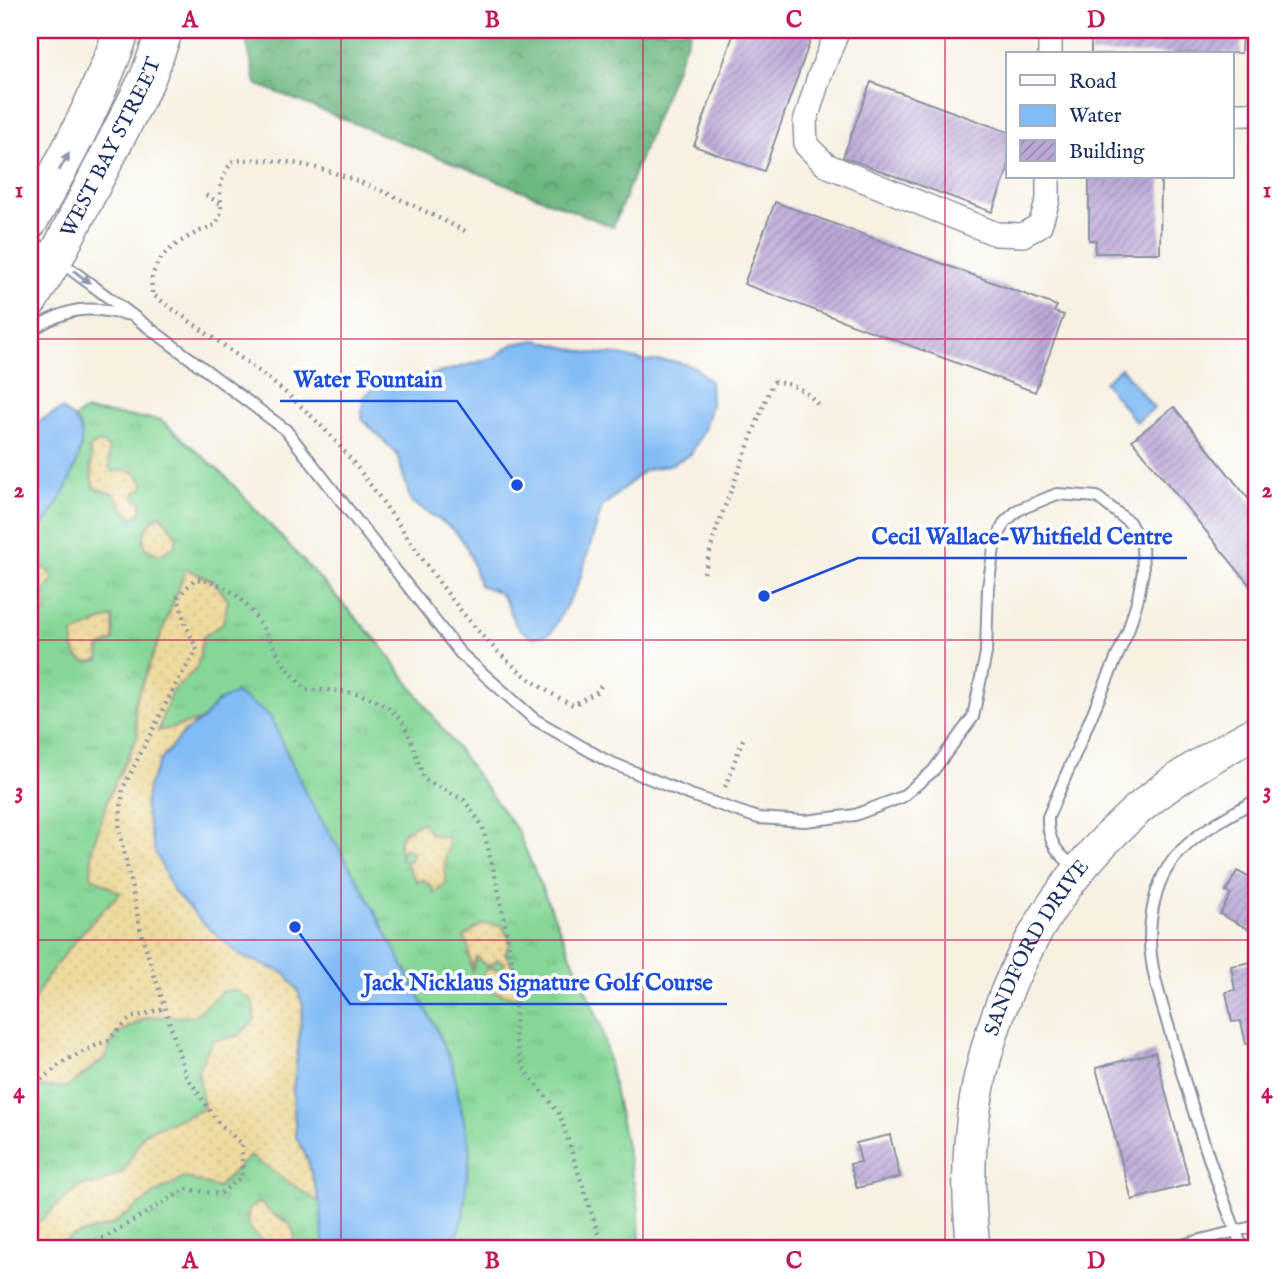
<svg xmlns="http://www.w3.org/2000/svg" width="1286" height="1279" font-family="'IM FELL English',serif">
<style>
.grass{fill:url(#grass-tufts);stroke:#50837a;stroke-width:2}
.forest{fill:url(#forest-crowns);stroke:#44746f;stroke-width:2}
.sand{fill:url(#sand-dots);stroke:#84847e;stroke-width:2}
.water{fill:#82bcf4;stroke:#4e76a9;stroke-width:2}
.building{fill:url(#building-hatch)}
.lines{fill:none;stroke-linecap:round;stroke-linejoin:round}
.lane-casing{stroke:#8990a0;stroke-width:14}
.street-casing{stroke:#8990a0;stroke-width:26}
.secondary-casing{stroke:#8990a0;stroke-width:35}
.primary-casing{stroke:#8990a0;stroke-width:38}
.path{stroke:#8990a0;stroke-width:4.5;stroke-dasharray:2 5;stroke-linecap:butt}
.lane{stroke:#fff;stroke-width:10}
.street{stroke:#fff;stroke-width:23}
.secondary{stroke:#fff;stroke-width:32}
.primary{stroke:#fff;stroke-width:35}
.oneway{fill:#8d97ae}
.grid{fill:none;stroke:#c2185b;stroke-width:2;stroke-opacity:0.55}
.labels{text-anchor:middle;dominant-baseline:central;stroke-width:7;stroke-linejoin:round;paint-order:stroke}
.street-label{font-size:21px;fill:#1b2f5e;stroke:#fff}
.leader{fill:none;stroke:#1d4ed8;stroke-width:2.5}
.callout-dot{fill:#1d4ed8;stroke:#fff;stroke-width:2.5}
.callout-label{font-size:23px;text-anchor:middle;font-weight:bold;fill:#1d4ed8;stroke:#fff;stroke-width:7;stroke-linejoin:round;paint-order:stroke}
.neatline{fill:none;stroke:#c2185b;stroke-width:2.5}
.grid-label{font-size:23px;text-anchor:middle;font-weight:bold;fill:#c2185b}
</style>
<defs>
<pattern id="grass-tufts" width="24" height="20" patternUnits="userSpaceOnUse" patternTransform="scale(1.75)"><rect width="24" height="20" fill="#86d797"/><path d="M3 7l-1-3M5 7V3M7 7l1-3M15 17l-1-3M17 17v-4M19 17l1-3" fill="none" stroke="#73b985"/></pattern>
<pattern id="forest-crowns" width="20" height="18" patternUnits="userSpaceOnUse" patternTransform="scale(1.75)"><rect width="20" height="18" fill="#6cb880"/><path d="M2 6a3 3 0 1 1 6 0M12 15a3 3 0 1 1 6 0" fill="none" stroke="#58966c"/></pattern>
<pattern id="sand-dots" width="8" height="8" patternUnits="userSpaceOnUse" patternTransform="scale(1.75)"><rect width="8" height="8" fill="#eeda9e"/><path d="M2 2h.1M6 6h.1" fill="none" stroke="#ccbb8a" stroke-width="1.8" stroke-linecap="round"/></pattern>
<pattern id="building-hatch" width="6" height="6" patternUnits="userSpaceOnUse" patternTransform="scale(1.75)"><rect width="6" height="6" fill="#bba8d7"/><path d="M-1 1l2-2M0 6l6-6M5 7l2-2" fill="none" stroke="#9789b2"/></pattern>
</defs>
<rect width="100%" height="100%" fill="#fff"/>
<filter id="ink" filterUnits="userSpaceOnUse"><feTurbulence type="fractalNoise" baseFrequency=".0143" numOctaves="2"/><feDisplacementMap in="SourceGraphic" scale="14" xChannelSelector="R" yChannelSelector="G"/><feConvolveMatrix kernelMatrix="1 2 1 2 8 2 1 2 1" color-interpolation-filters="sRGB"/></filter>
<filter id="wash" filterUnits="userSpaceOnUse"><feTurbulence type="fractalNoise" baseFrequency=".00686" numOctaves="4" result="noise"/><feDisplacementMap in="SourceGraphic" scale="28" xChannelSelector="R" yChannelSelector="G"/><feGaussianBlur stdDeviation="1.57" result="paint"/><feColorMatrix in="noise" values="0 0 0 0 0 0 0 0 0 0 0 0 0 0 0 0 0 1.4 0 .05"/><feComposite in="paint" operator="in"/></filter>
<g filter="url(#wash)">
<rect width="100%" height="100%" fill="#f7f1e2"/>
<path class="grass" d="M84,411l77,9 63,55 156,169 137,186 84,195 38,184 1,40h-610v-797z"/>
<path class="forest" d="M246,30h445l-78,197 -357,-143 -11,-49z"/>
<g class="sand">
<path d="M99,442l9,5 2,22 4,3 8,-2 12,2 11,12 -4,6 -6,2 -1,5 8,4 -2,14 -7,3 -7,-7 -12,-17 -20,-6c-6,-17 1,-23 -5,-40z"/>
<path d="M160,515l12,14 5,9 -3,9 -15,8 -14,-7c-4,-16 2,-24 15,-33z"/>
<path d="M45,568l9,10 -10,13 2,22 -9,7h-7v-41l3,-8z"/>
<path d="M186,569l27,12 15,19 -5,23 -20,14 -6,31 -26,25 -13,38 44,-11 -18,12 57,224 44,17 13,18 5,14 -10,86 3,46 11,21 13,45 -70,-47 -33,32 -32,-11 -26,14 -47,34 -39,11 -22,13h-21v-24l11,-5 38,-34 21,-3 24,-12 20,-38 60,-24 -6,-40 15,-29 25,-4 17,-16 -3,-20 -16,-10 -13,1 -29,25 -46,1 -33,18 -10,23 -37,29h-38c0,-24 -3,-49 0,-72 3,-32 66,-99 90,-122l-29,-17 1,-27 18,-56 28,-57 -4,-31z"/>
<path d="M113,617l1,24 -15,7v12l-12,2 -9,-4 -5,-13v-11c14,-5 25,-13 40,-17z"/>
<path d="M422,822l9,12 17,4v14l-3,5 1,26 -13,10 -1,-7 -10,-7 -4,4 -13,-21 6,-2 2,-7 -8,-5 -4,4v8c-6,-23 0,-29 21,-38z"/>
<path d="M482,924l20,1 9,18 -6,10 9,16 5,29c-17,-5 -36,-4 -45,-22l9,1 4,-8 5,-2 8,5 5,-9 -7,-4 -4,4 -8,3 -10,-9 -4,15 -4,-28 -4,-7z"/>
<path d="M257,1203c8,1 8,5 14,10 14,10 20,4 24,25 -20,26 -68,-18 -38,-35z"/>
</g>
<g class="water">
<path d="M536,340l53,13 31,2 25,6h28l22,6 15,15 1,22 -7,26 -13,24 -19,10 -28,7 -42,36 -23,75 -28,51 -17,5c-32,-17 -17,-26 -34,-44 -5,-5 -15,-6 -21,-9 -14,-56 -22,-53 -68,-83l-14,-48 -35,-35 1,-22 22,-16 50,-7 58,-16 20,-14z"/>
<path d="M1121,368l33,40 -18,14 -32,-40z"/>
<path d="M62,409c5,4 13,10 16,15 16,29 -31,98 -48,122v-120z"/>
<path d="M236,693l34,23 36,78 57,95 72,137 17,38 18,86 -7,68 -12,31h-127l-4,-46 -13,-45 -11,-21 -3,-46 10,-86 -5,-14 -13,-18 -44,-17 -35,-30 -32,-34 -19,-40 -10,-43 3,-23 12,-25 24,-29 18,-12 15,-18z"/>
</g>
<g id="blocks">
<g class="building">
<path d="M735,30h79l-50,141 -70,-25z"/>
<path d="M1091,30h151l-1,23 -150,1z"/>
<path d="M871,82l137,50v38l-16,42 -149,-55z"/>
<path d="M1089,177h72l-1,76h-65l1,-13h-7z"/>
<path d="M775,202l282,104 -3,6 10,3 -29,77 -291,-108z"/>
<path d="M1174,407l82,101v85l-124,-153z"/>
<path d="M1237,871l19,10v52l-36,-19 11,-20 -5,-2z"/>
<path d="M1256,961v82l-10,1 -5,-23 -9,1 -6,-30 9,-2 -4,-24z"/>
<path d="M1155,1052l35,132 -58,16 -36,-132z"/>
<path d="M890,1135l10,42 -43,11 -7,-24 11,-2 -5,-19z"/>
</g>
</g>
</g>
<g filter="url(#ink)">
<use href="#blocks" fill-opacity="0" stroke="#8990a0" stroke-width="2"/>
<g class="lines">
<g class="lane-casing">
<g id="lane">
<path d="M30,239l256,191 174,223 74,66 73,42 81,33 70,24 47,3 50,-6 47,-18 31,-26 40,-54 13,-64 2,-66 6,-39 10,-25 14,-13 39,-16 40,3 32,25 13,23 1,26 -5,27 -10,33 -80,186c-1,23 9,39 29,50"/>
<path d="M30,331c40,-25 55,-25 101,-16"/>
<path d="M1166,1249l90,-23"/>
<path d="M1243,1249c-28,-67 -50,-137 -70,-207 -9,-33 -23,-69 -23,-103 0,-24 5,-52 18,-72 20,-31 57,-49 88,-67"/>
</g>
</g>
<g class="street-casing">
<g id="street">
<path d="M838,30l-19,47 -14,45 1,23 20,20 170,69 27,1 17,-10 8,-25v-23"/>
<path d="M1050,54v-24"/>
<path d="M1232,114h24"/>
</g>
</g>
<g class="secondary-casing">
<g id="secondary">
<path id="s1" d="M974,1249c-22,-157 34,-320 151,-428 39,-37 84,-63 131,-89"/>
</g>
</g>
<g class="primary-casing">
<g id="primary">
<path d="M30,221c36,-61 69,-124 92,-191"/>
<path id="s2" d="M30,300l26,-43 92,-180 17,-47"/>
</g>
</g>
<g class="path">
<path d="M206,195l16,10"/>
<path d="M465,231c-64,-31 -129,-68 -201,-71 -11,0 -22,-1 -32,2 -6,8 -11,17 -12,28 0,17 5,18 -5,35 -24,9 -57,25 -63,52 -1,5 0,12 0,17 58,43 127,86 175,138 82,87 134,221 246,273l25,-14 5,-9"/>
<path d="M704,573l13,-46 54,-141 3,-4c18,1 34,9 44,23"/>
<path d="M725,787l18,-48"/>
<path d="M30,1088l36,-28 42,-20 23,-22 34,-10"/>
<path d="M76,1249l33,-14 77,-46 34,5 22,-18v-32l-24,-22 -32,-47 -44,-139 -23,-107 4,-41 54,-106 20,-32 -12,-27 -7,-26 17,-18c51,4 66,49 90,86 6,9 14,17 21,25 34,-1 74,2 96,32 8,11 17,43 22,57l40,21 18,25 16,63 18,96 -1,55 8,28 37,48 43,134"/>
</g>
<use href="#lane" class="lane"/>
<use href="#street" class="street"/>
<use href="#secondary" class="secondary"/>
<use href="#primary" class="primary"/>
</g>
<defs><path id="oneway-solid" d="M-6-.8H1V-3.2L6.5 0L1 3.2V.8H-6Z" transform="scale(1.75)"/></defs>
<g class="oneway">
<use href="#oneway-solid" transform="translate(64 162) rotate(-60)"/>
<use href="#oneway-solid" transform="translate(82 277) rotate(37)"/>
</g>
</g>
<path class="grid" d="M341,30v1219M643,30v1219M945,30v1219M30,339h1226M30,640h1226M30,940h1226"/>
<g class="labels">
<g class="street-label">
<text stroke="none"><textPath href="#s2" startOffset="173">WEST BAY STREET</textPath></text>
<text stroke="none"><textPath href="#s1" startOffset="315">SANDFORD DRIVE</textPath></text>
</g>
</g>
<path class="leader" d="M517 485L457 401H280M764 596L858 558H1187M295 927L350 1004H727"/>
<g class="callout-dot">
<circle cx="517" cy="485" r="7"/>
<circle cx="764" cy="596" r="7"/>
<circle cx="295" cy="927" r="7"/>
</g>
<g class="callout-label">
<text x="368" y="387">Water Fountain</text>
<text x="1022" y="544">Cecil Wallace-Whitfield Centre</text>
<text x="538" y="990">Jack Nicklaus Signature Golf Course</text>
</g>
<rect width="1286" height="1279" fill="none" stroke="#fff" stroke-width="77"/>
<rect x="1006" y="52" width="228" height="126" fill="#ffffff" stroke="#a4acbf" stroke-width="2"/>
<rect x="1020" y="75" width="35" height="10" fill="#ffffff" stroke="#a4acbf" stroke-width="2"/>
<text x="1069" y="88" font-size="21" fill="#1b2f5e">Road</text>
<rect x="1020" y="105" width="35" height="21" fill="#82bcf4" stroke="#a4acbf" stroke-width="2"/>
<text x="1069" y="122" font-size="21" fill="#1b2f5e">Water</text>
<rect x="1020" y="140" width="35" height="21" fill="url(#building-hatch)" stroke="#a4acbf" stroke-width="2"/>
<text x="1069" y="158" font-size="21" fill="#1b2f5e">Building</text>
<rect x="38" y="38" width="1210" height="1202" class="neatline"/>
<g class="grid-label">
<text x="190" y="27">A</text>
<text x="492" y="27">B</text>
<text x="794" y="27">C</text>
<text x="1096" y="27">D</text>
<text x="19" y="197">1</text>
<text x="1267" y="197">1</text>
<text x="19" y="497">2</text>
<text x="1267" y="497">2</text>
<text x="19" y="798">3</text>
<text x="1267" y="798">3</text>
<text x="19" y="1098">4</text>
<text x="1267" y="1098">4</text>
<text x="190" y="1268">A</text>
<text x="492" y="1268">B</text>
<text x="794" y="1268">C</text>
<text x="1096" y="1268">D</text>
</g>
</svg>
